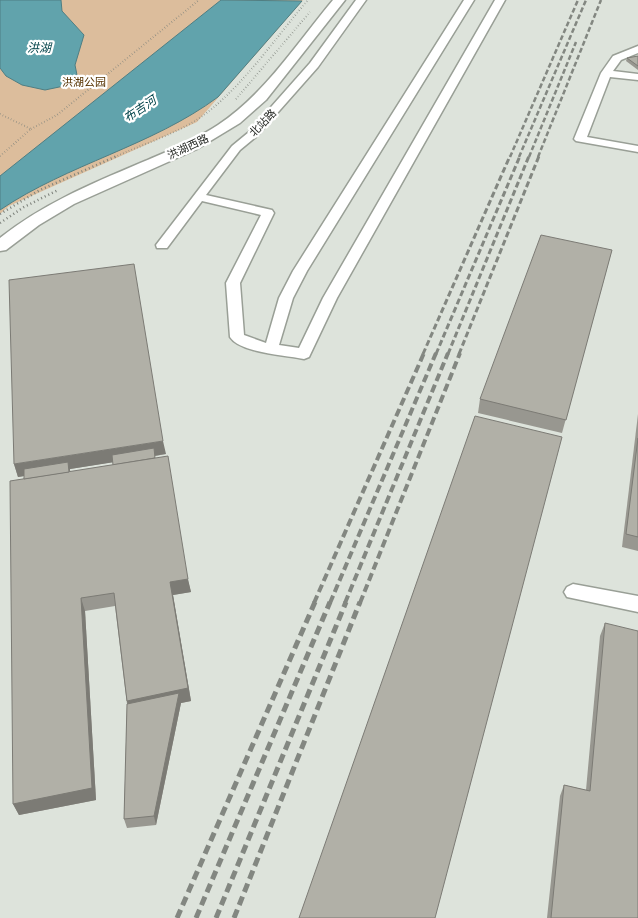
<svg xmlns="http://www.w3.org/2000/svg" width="638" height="918" font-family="Rubik,'Noto Sans SC',sans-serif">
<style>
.green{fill:#dcbd9c}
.water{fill:#61a3ac;stroke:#4f7e83}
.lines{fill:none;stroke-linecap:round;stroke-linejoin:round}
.minor-casing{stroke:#999f96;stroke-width:3}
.major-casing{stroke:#999f96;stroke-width:3}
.path-far1{stroke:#7c807a;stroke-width:2;stroke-dasharray:0.5 2.5;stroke-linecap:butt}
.path{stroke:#7c807a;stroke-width:2.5;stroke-dasharray:1 3;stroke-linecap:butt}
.minor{fill:#fff;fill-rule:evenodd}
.major{fill:#fff;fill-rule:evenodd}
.rail-far3{stroke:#838781;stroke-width:2.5;stroke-dasharray:5 2.5;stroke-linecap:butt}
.rail-far2{stroke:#838781;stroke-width:3;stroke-dasharray:6 3;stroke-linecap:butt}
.rail-far1{stroke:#838781;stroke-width:4;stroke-dasharray:8 4;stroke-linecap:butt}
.rail{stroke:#838781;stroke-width:5;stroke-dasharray:9 5;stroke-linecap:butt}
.wall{fill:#989790;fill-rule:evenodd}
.shaded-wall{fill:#7c7b75}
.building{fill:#b1b0a7;stroke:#7c7b75}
.labels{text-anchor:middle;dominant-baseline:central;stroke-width:4.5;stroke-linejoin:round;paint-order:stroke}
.far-park-label{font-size:11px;fill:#553200;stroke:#fff}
.far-street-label{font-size:11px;fill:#252824;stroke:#fff}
.far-water-label{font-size:12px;font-style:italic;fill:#014249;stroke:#fff}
</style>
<rect width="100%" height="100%" fill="#dde3db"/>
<path class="green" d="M0,0h303l-106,122 -188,84 -9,8z"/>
<g class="water">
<path d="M0,0h61l1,11 22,24 -9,30 2,10 -13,11 -19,4 -23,-5 -16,-9 -6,-8z"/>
<path d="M221,0l81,1 -84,96c-66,49 -150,67 -218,113v-34z"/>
</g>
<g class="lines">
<g class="minor-casing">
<g id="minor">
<path d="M356,0h10l-48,67 -61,69 -17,14 -34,45 66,15 2,3 -34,70 4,52 22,8 13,-45 14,-27 171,-271h10l-167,271 -14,27 -14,47 20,3 24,-50 172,-298h10l-168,298 -28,59 -5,2c-18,-4 -64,-6 -74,-22l-4,-54 35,-68 -59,-14 -35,47h-10l-1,-3 76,-99 17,-14 61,-69z"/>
<path d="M638,46v7l-17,7 -8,11 25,3v6l-28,-3 -23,60 51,9v6l-62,-11 -2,-2 27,-66 12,-17z"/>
<path d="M573,584l65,12v16l-71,-15 -3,-5 3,-5z"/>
</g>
</g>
<g class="major-casing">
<path id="major" d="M333,0h12l-79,100 -26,23 -43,26 -123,55 -35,21 -33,25 -6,1v-13c45,-36 98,-57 150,-79 23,-10 47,-20 68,-34 46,-30 80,-83 115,-125z"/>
</g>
<g class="path-far1">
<path d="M236,99l74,-87"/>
<path d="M0,114l31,15 -31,27"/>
<path d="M31,129l26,-14 142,-115"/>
<path d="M115,157c24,-11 59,-23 80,-36 43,-27 80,-83 113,-121"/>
</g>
<g class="path">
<path d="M0,214l40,-24 77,-34"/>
<path d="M0,223l24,-16 34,-17"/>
</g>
<use href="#minor" class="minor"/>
<use href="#major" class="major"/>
<g class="rail-far3">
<path d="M510,157l68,-157"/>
<path d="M519,157l67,-157"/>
<path d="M529,157l47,-115"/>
<path d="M538,157l63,-157"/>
</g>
<g class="rail-far2">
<path d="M423,354l87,-198"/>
<path d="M436,354l84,-198"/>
<path d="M448,354l81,-198"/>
<path d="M459,354l80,-198"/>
</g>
<g class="rail-far1">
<path d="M314,603l110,-250"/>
<path d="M330,603l106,-250"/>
<path d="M345,603l103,-250"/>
<path d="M360,603l100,-250"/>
</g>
<g class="rail">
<path d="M177,918l138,-316"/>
<path d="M196,918l134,-316"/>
<path d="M216,918l130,-316"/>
<path d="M234,918l126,-316"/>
</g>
</g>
<g class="wall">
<path d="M638,56v14l-12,-9 1,-3z"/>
<path d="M612,250l-50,183 -84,-20 2,-14z"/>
<path d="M638,414v137l-16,-4z"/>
<path d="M166,454l-11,2v2l36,134 -18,3 18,106 -10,2 -25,122 -29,3 -3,-9 3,-115 -12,-98 -30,5 11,189 -77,15 -6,-11 11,-328 -6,1 -4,-13zM113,462v3l-43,7v-3z"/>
<path d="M605,623l33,295h-91l13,-122 4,-11 22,5 14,-154z"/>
</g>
<g class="shaded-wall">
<path d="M163,441l3,13 -96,15 1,17 -2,-17 -51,8 -4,-13z"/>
<path d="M188,579l3,13 -18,3 18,106 -10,2 -25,122 -29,-124 43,-119z"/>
<path d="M81,598l4,13 11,189 -77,15 -6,-11z"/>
</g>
<g class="building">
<path d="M638,56v10l-11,-8z"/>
<path d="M541,235l71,15 -46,170 -86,-21z"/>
<path d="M134,264l29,177 -149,23 -5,-184z"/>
<path d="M475,416l87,21 -127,481h-136z"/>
<path d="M638,438v99l-12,-3z"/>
<path d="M154,448l1,10 -42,7 -1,-10z"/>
<path d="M168,456l20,123 -18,3 18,106 -61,13 -13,-108 -33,5 11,190 -79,16 -3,-323z"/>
<path d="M68,462l1,10 -45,7v-10z"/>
<path d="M605,623l33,8v287h-87l13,-133 26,6z"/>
<path d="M179,693l-25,123 -30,3 3,-115z"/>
</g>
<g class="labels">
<g class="far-park-label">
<text x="84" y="82">洪湖公园</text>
</g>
<g class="far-street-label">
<text transform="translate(263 123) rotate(-46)">北站路</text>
<text transform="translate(188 147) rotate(-25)">洪湖西路</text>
</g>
<g class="far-water-label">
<text x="39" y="48">洪湖</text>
<text transform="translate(140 109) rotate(-34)">布吉河</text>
</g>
</g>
</svg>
